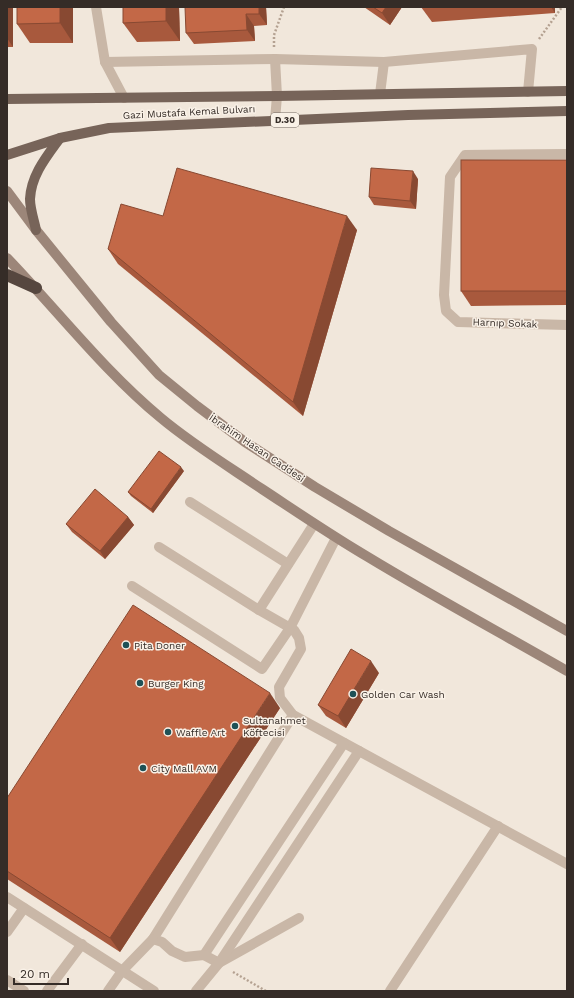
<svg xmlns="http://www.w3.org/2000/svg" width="574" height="998" font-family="'Work Sans',sans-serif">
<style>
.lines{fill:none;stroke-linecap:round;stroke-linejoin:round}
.path{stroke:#b4a191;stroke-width:2.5;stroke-dasharray:2 2;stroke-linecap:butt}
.lane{stroke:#c9b7a7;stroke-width:10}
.street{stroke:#c9b7a7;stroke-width:10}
.secondary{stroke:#9c8679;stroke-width:10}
.primary{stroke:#776459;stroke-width:10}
.highway{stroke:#56473f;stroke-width:12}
.wall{fill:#a8593d}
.shaded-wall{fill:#884932}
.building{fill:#c36847;stroke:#884932}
.poi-dot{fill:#1e5156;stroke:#f9f1e7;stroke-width:1.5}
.labels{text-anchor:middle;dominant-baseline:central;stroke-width:3;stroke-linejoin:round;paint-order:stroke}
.shield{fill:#f9f1e7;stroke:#706761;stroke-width:1}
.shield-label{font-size:9px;font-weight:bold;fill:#352c27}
.street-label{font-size:10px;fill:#352c27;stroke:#f9f1e7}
.poi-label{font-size:10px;fill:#352c27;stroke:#f9f1e7;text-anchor:start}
</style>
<rect width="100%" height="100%" fill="#f1e7db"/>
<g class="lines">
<g class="path">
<path d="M539,39l23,-32"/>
<path d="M274,47v-12l10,-28"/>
<path d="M233,972l33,19"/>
</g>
<g class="lane">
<path d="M96,7l9,55 19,36"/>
<path d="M105,62l170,-3"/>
<path d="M380,94l4,-32"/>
<path d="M275,120l2,-24 -2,-37 109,3 148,-13 -4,43"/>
<path d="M190,502l98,62"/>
<path d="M159,547l100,63 35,20 5,8 2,11 -22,38 1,11 13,17 66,36"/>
<path d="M132,586l130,83 28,-41 46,-90"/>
<path d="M259,610l55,-86"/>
<path d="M293,715l-140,224 9,3 10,9 13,6 19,-2 140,-212"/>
<path d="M7,897l147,94"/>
<path d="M7,932l17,-24"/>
<path d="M204,955l15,8 80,-45"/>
<path d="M7,980l17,11"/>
<path d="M47,991l35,-47"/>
<path d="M108,991l14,-20 31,-32"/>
</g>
<g class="street">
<path d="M567,154l-102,1 -15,22 -6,118 2,16 12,11 109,3"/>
<path d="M196,991l23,-28 140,-212 208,113"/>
<path d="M390,991l108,-165"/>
</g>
<g class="secondary">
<path d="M7,191l29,39 75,92 48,53 38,31 48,36 70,45 74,44 178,100"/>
<path d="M7,258c51,53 98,114 154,160 31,26 67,48 101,71 35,23 70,47 106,68 66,40 133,76 199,114"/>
</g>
<g class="primary">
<path d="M7,99l270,-3 290,-5"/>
<path d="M7,155l53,-17 49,-10 299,-13 159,-4"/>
<path d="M36,230c-2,-10 -6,-21 -6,-31 1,-24 17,-43 30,-61"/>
</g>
<path class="highway" d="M7,275l29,13"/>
</g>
<g class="wall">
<path d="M7,7l6,40h-6z"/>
<path d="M73,7v36h-43l-13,-19z"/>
<path d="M179,7l1,34 -43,1 -14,-19z"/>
<path d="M266,7l1,18 -13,1 1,15 -61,3 -8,-11z"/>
<path d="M364,7h38l-12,18z"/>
<path d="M421,7h134v6l-123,9z"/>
<path d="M567,160v145l-96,1 -10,-15z"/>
<path d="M418,179l-2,30 -42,-4 -5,-8z"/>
<path d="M163,216l194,14 -54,186 -185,-152 -10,-15z"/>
<path d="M184,471l-31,42 -22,-17 -3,-4z"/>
<path d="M128,517l6,8 -29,34 -33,-27 -6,-8z"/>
<path d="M379,673l-33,55 -20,-12 -8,-11z"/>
<path d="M280,708l-160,244 -113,-73v-81z"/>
</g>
<g class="shaded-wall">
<path d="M7,7h6v40l-6,-9z"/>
<path d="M60,7h13v36l-13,-20z"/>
<path d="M166,7h13l1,34 -14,-20z"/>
<path d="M259,7h7l1,18 -8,-11z"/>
<path d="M386,7h16l-12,18 -8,-12z"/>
<path d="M551,7h4v6z"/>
<path d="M246,14l8,12 1,15 -8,-11z"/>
<path d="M413,171l5,8 -2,30 -6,-8z"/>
<path d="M347,216l10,14 -54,186 -10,-14z"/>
<path d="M181,467l3,4 -31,42 -2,-4z"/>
<path d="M128,517l6,8 -29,34 -5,-8z"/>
<path d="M371,661l8,12 -33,55 -8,-12z"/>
<path d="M270,693l10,15 -160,244 -10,-14z"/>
</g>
<g class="building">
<path d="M17,7h43v16l-43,1z"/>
<path d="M123,7h43v14l-43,2z"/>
<path d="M185,7h74v7h-13l1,16 -61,3z"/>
<path d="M373,7h13l-4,6z"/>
<rect x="461" y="160" width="106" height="131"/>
<path d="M177,168l170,48 -54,186 -185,-153 13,-45 42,12z"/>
<path d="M371,168l42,3 -3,30 -41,-4z"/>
<path d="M159,451l22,16 -30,42 -23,-17z"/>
<path d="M95,489l33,28 -28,34 -34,-27z"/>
<path d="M133,605l137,88 -160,245 -103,-67v-73z"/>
<path d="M351,649l20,12 -33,55 -20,-11z"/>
</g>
<g class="poi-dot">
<circle cx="126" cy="645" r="4"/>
<circle cx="140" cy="683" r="4"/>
<circle cx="353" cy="694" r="4"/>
<circle cx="235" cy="726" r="4"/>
<circle cx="168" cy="732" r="4"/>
<circle cx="143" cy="768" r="4"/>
</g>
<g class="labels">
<rect class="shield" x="271" y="113" width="28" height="14" rx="3"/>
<g class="shield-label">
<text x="285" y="120">D.30</text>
</g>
<g class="street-label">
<text transform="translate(189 112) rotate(-3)">Gazi Mustafa Kemal Bulvarı</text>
<text transform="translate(505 323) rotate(2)">Harnıp Sokak</text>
<text transform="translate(257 448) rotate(34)">İbrahim Hasan Caddesi</text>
</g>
<g class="poi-label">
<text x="134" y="645">Pita Doner</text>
<text x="148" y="683">Burger King</text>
<text x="361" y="694">Golden Car Wash</text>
<text x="243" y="720">Sultanahmet<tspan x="243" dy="12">Köftecisi</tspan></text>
<text x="176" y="732">Waffle Art</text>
<text x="151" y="768">City Mall AVM</text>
</g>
</g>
<rect width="574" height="998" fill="none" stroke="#352c27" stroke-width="16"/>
<path d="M14 978v6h54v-6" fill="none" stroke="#352c27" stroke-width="2"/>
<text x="20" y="978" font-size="12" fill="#352c27" stroke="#f9f1e7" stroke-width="3" paint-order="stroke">20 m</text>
</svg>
